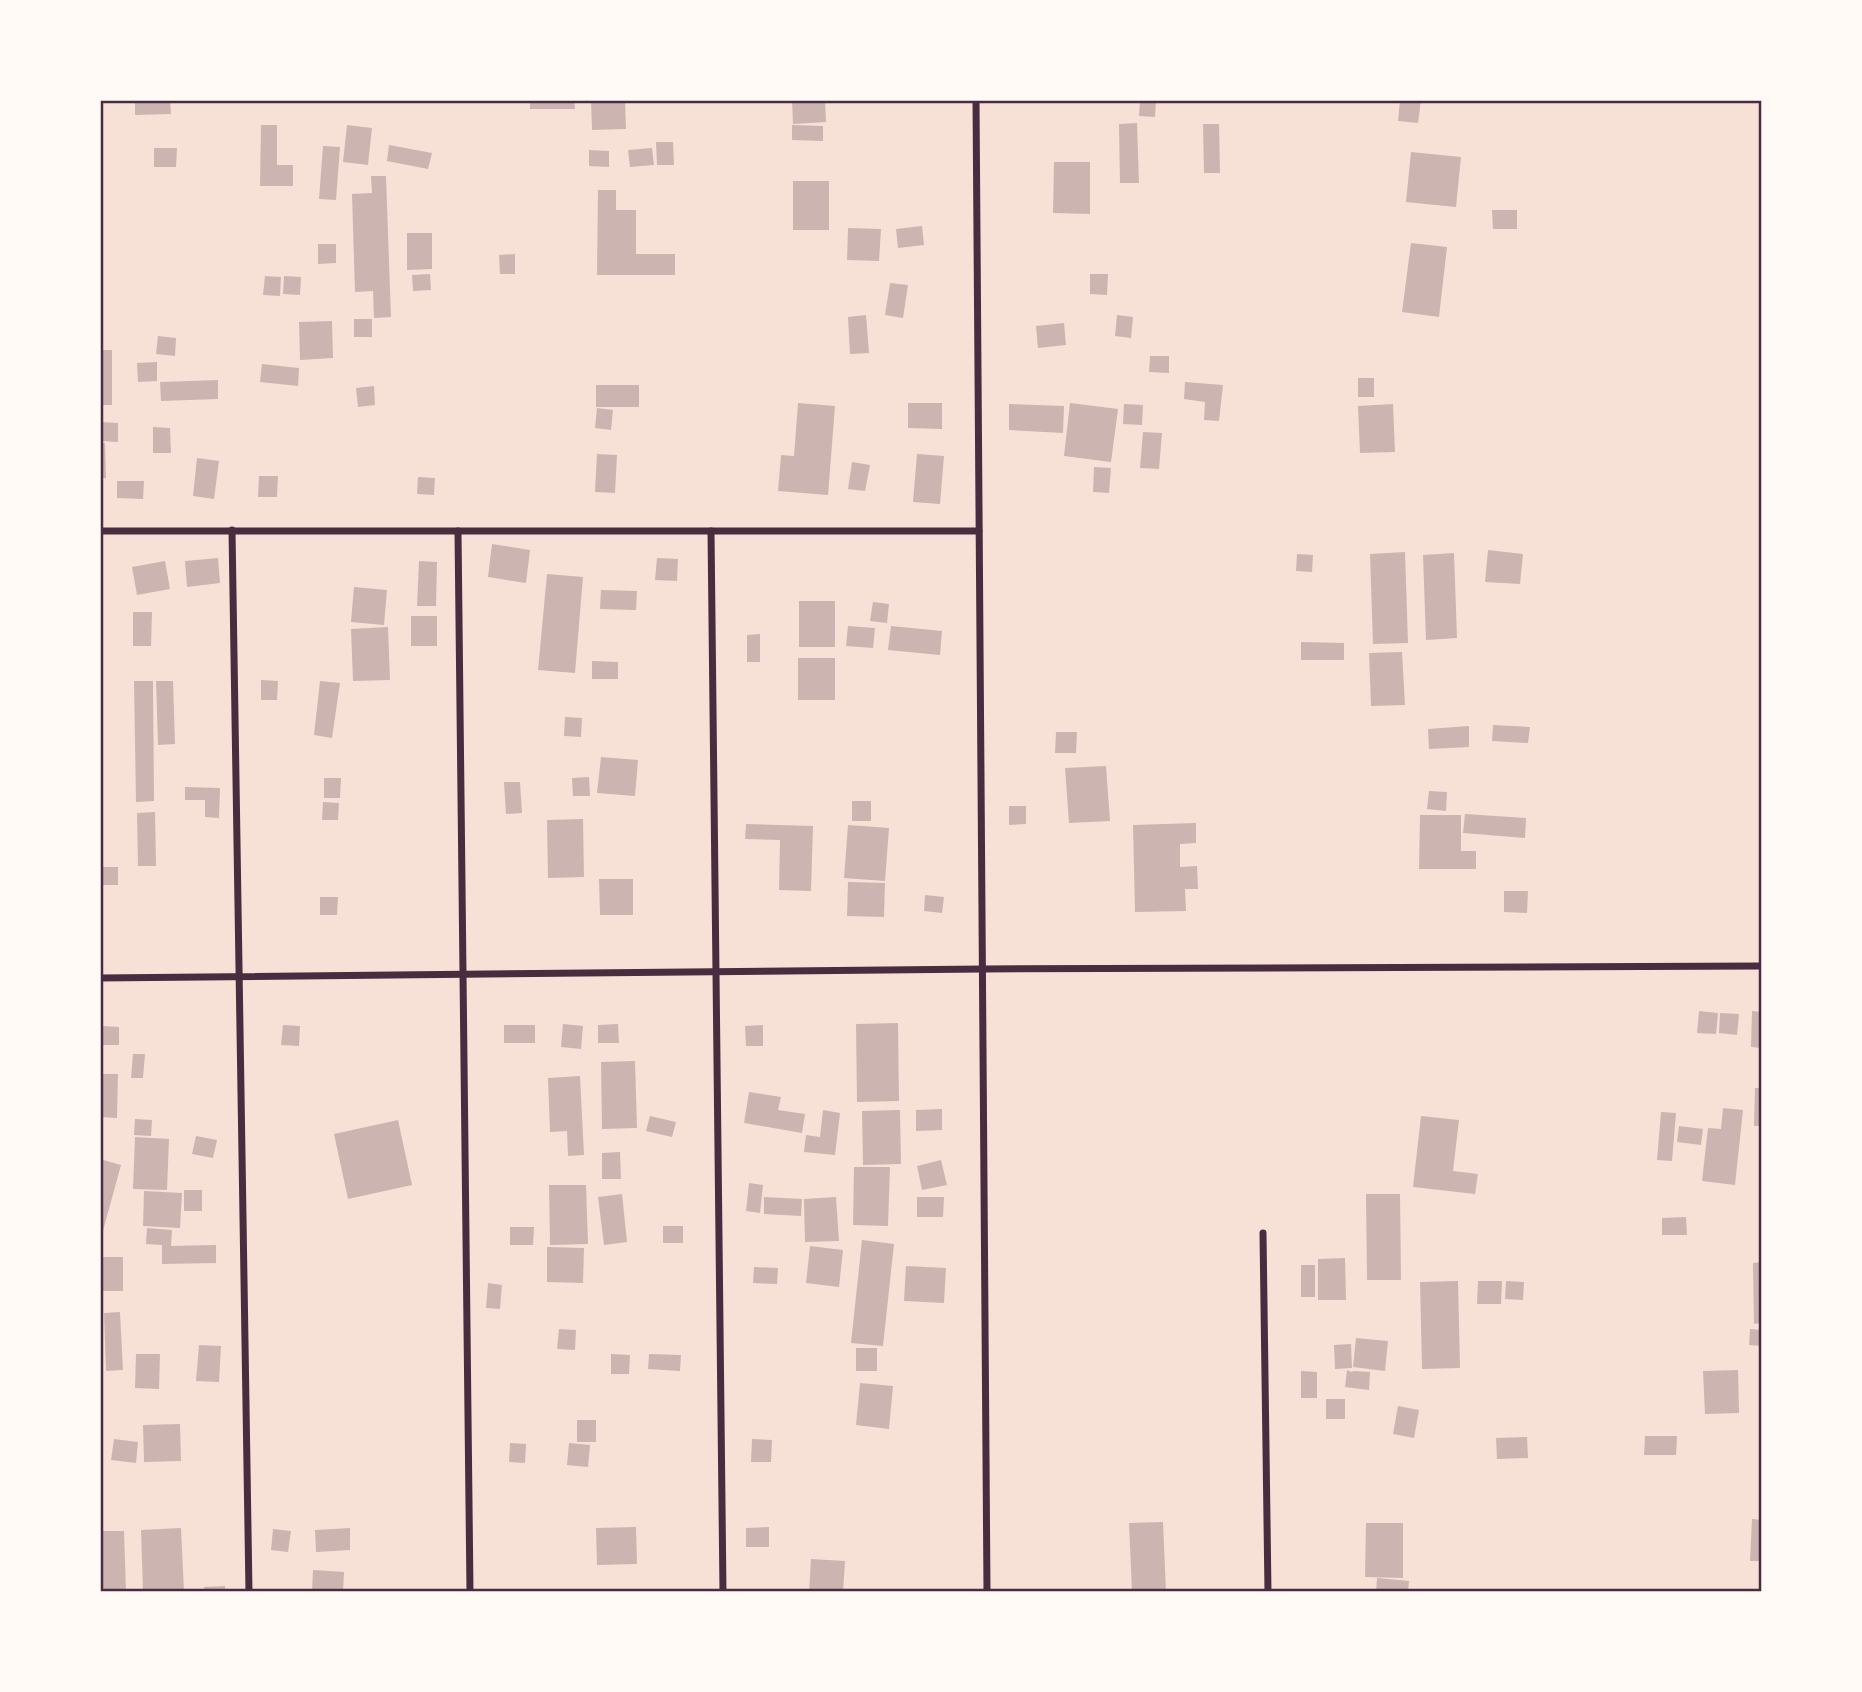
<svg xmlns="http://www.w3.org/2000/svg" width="1862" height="1692" font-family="Overpass,sans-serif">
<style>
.building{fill:#ccb4b1}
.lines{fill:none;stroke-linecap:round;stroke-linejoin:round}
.minor{stroke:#4a2c40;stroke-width:7}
.neatline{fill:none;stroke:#4a2c40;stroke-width:2.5}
</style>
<rect width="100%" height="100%" fill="#f7e1d7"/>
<g class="building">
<path d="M135,100h35l1,14 -36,1z"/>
<path d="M530,100h44l1,9h-45z"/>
<path d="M591,100h34l1,29 -34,1z"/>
<path d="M792,100h33l1,22 -33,2z"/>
<path d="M1140,100h16l-1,17 -16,-1z"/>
<path d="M1400,100h21l-3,23 -20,-2z"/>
<path d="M1137,123l2,60h-19l-1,-59z"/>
<path d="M1203,124h16l1,49h-16z"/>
<path d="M261,125h16v40h16v21h-33z"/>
<path d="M347,125l25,3 -4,37 -25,-3z"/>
<path d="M792,125l31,1v15l-31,-1z"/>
<path d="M656,142h17l1,23h-17z"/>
<path d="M389,145l43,8 -4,16 -41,-8z"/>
<path d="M323,146l17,1 -4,53 -17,-1z"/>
<path d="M154,148h23l-1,19h-22z"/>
<path d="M652,148l2,17 -24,2 -2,-17z"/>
<path d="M589,150l20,1v16l-20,-1z"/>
<path d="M1411,152l50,5 -5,50 -50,-5z"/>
<path d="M1054,162h36v52l-37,-1z"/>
<path d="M371,176h15l5,141 -17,1 -1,-27 -18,1 -3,-98 20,-1z"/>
<rect x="793" y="181" width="36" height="49"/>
<path d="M598,190h18v20h20v44h39v21h-78z"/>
<path d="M1492,210h25v19h-24z"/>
<path d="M922,226l2,19 -26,3 -2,-19z"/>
<path d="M848,228l33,1 -2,32 -32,-1z"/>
<path d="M407,233h25v36l-25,1z"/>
<path d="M1411,243l36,4 -8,70 -37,-5z"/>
<path d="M318,244h18v19l-18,1z"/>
<path d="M515,254v20h-15l-1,-19z"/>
<path d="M430,274l1,16 -18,1 -1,-16z"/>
<path d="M1090,274h18l-1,21 -17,-1z"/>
<path d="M265,276l16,1 -1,19 -17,-1z"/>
<path d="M284,276l17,1 -1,18 -17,-1z"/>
<path d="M890,283l18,2 -5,33 -18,-3z"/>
<path d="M866,315l3,38 -19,1 -2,-37z"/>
<path d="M1117,315l16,2 -2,21 -16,-2z"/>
<rect x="354" y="319" width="18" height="18"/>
<path d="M332,321l1,37 -33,2 -1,-38z"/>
<path d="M1064,323l2,22 -28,3 -2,-22z"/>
<path d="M158,336l18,2 -1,18 -19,-2z"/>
<rect x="100" y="350" width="12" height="55"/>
<path d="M1150,356h19v17l-20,-1z"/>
<path d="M157,362v19l-19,1 -1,-19z"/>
<path d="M262,364l37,4 -1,18 -38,-4z"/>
<rect x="1358" y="378" width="16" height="19"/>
<path d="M218,380v19l-57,2 -1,-19z"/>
<path d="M1185,382l38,3 -4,36 -15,-1 1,-18 -21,-3z"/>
<rect x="596" y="385" width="43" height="22"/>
<path d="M374,386l1,19 -17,2 -2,-19z"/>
<path d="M798,403l37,3 -7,89 -50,-4 3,-36 13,1z"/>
<path d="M908,403h34v26l-34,-1z"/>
<path d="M1070,403l48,6 -7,53 -47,-6z"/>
<path d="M1009,404l55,2 -1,27 -54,-3z"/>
<path d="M1124,404l19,1 -1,20 -19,-1z"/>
<path d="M1393,404l2,48 -35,1 -2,-47z"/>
<path d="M597,408l16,2 -2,20 -16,-2z"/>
<path d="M100,422l18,1v19l-18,-1z"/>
<path d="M153,427l17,1 1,25h-18z"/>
<path d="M1143,432l19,1 -3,36 -19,-1z"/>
<path d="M100,443h5l1,35h-6z"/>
<path d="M597,454l20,1 -2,38 -20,-1z"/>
<path d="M917,454l27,2 -4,48 -27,-2z"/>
<path d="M197,458l22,3 -5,38 -21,-3z"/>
<path d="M852,462l18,3 -5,26 -17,-2z"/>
<path d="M1094,467l17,1 -2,25 -16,-1z"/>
<path d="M259,476h19l-1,21h-19z"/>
<path d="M418,477l17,1 -1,17 -17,-1z"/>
<path d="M117,481h27l-1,18 -26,-1z"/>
<path d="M492,544l38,6 -4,33 -38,-6z"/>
<path d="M1488,550l35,4 -3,30 -35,-2z"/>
<path d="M1405,552l3,91 -35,1 -3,-90z"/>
<path d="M1454,553l3,85 -31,2 -3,-85z"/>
<path d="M1297,554l16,1 -1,17 -16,-1z"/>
<path d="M218,558l2,25 -33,4 -2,-26z"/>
<path d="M657,558l21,1 -1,22 -22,-1z"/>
<path d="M165,561l5,28 -33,6 -5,-28z"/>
<path d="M419,561l18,1 -1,44h-19z"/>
<path d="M547,574l36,3 -8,96 -37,-3z"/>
<path d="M354,587l33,3 -3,35 -33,-3z"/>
<path d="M601,590l36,1 -1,19 -36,-1z"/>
<rect x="799" y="601" width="36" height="46"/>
<path d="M873,602l16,2 -2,19 -17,-2z"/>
<path d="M133,612h19l-1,34h-18z"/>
<rect x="411" y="616" width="26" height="30"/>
<path d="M848,626l27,2 -2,20 -27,-2z"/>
<path d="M891,626l51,5 -2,24 -52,-5z"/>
<path d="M388,627l2,53 -37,1 -2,-52z"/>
<path d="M760,634v28h-13v-27z"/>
<path d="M1301,642l43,1v17h-43z"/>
<path d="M1402,652l3,53 -34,1 -2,-53z"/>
<rect x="798" y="658" width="37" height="42"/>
<path d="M592,661l26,1v17h-26z"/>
<path d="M261,680l17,1 -1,19h-16z"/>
<path d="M134,681h19l1,120 -18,1z"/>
<path d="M156,681h17l2,63 -17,1z"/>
<path d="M320,681l20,2 -8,55 -18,-3z"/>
<path d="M565,717l17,1 -1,19 -17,-1z"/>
<path d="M1493,725l37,2 -2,16 -36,-2z"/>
<path d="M1469,726v21l-40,2 -1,-20z"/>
<path d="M1056,732h21l-1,21h-21z"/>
<path d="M601,757l37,3 -3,36 -38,-3z"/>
<path d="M1106,766l4,55 -41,2 -4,-55z"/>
<path d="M589,777l1,19h-17l-1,-18z"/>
<path d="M324,778h17l-1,20h-16z"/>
<path d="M504,782h16l2,31 -16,1z"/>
<path d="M185,787l35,1 -1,30 -14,-1v-17h-20z"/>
<path d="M1429,791l18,1 -1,19 -19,-2z"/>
<rect x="852" y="801" width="19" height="20"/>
<path d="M323,802l16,1 -1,17h-16z"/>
<path d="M1009,806h17v18l-17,1z"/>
<path d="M155,812l1,54h-18l-1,-53z"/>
<path d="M1465,814l61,4 -1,20 -62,-5z"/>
<path d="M1420,815h41v36h15v18h-57z"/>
<path d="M583,819l1,58 -36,1 -1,-58z"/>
<path d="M1196,823v20l-16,1v23l17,-1 1,23h-13l1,22 -51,1 -2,-87z"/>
<path d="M746,824l67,2 -2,65 -32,-1 1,-50 -35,-1z"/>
<path d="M848,825l41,3 -4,53 -41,-3z"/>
<rect x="103" y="867" width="15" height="18"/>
<path d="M599,879h34v36h-33z"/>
<path d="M848,882l37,1 -1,34 -37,-1z"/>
<path d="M1504,891h24l-1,22 -23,-1z"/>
<path d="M925,895l19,2 -2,16 -18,-2z"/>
<path d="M320,897h18l-1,18h-17z"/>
<path d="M1699,1011l19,2 -2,21 -19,-1z"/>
<path d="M1752,1011l10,1v36l-11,-1z"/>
<path d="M1720,1013l19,1 -2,21 -18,-2z"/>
<path d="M898,1023l1,78 -42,1 -1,-78z"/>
<path d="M563,1024l20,2 -2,23 -20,-2z"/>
<path d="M618,1024l1,19h-21v-18z"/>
<path d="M283,1025l17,1 -1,20 -18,-1z"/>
<rect x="504" y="1025" width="31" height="18"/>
<path d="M763,1025v21h-17l-1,-20z"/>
<path d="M102,1026l17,1v18h-18z"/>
<path d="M133,1054h12l-2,24h-12z"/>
<path d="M635,1061l2,67 -35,1 -1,-67z"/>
<path d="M100,1074h18l-1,44 -17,-1z"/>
<path d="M580,1076l4,79 -16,1 -1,-25 -17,1 -2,-54z"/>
<path d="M1755,1088h7v38h-8z"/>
<path d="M749,1092l32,5 -3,13 27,4 -3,19 -58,-10z"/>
<path d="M1723,1108l20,2 -8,75 -33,-4 6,-53 13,1z"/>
<path d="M942,1109v21l-26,1v-21z"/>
<path d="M823,1110l17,3 -5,42 -31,-3 2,-17 14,2z"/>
<path d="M900,1110l1,54 -38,1 -1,-54z"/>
<path d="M1661,1112l15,1 -4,48 -15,-1z"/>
<path d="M650,1116l26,6 -4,15 -26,-6z"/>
<path d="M1421,1116l38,4 -6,51 25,3 -3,20 -62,-7z"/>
<path d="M135,1119l17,1 -1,16 -17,-1z"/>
<path d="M398,1120l14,65 -64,14 -14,-65z"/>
<path d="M1679,1126l24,3 -2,16 -24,-3z"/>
<path d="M196,1136l21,4 -4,18 -21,-4z"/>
<path d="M135,1137l34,2 -2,51 -34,-1z"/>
<path d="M620,1152l1,27h-19v-26z"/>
<path d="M100,1159l21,6 -20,73h-1z"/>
<path d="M941,1160l6,25 -25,5 -5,-24z"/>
<path d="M854,1167h36l-2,59 -35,-1z"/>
<path d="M749,1183l14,2 -3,28 -14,-2z"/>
<path d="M549,1185h37l2,59 -38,1z"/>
<rect x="184" y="1190" width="18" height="21"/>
<path d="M144,1191l38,2 -2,35 -37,-2z"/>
<path d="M622,1194l5,48 -23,3 -6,-48z"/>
<path d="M1366,1194h34l1,86h-34z"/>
<path d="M764,1197l38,2 -1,17 -37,-2z"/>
<path d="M836,1197l3,44 -34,1 -1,-43z"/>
<path d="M917,1197h27l-1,20h-26z"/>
<path d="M1686,1217l1,18h-25v-17z"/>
<rect x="663" y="1226" width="20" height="17"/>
<path d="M510,1227h24l-1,18h-23z"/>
<path d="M147,1228l25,2 -1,16 45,-1v18l-54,1v-19l-16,-1z"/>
<path d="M862,1240l32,4 -11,102 -32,-3z"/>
<path d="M810,1246l33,4 -4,37 -33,-4z"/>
<path d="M547,1247l37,1 -1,35 -36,-1z"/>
<rect x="101" y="1257" width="22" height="34"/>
<path d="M1345,1258l1,42h-28v-41z"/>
<path d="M1762,1262v61l-8,1 -1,-61z"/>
<rect x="1301" y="1265" width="14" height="32"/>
<path d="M906,1266l40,2 -2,35 -40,-2z"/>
<path d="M754,1267l24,1 -1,16 -24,-1z"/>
<path d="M1458,1281l2,87 -38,1 -2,-87z"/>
<path d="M1478,1281h24l-1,23h-24z"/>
<path d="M1506,1281l18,1 -1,18 -18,-1z"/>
<path d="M488,1283l14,2 -2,24 -14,-1z"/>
<path d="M120,1312l3,58 -17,1 -2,-58z"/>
<path d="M559,1329l17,1 -1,20 -18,-1z"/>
<path d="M1750,1329l12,1v16l-13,-1z"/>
<path d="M1356,1338l32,3 -3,30 -32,-4z"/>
<path d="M1351,1344l1,24 -17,1 -1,-24z"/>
<path d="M199,1345l22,1 -2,36 -23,-1z"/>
<rect x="856" y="1348" width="21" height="23"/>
<path d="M136,1354h24l-1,35 -24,-1z"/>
<path d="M611,1354l19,1 -1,19h-18z"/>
<path d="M649,1354l32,1 -1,16 -32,-2z"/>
<path d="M1347,1370l5,2 1,-1 17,1 -1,18 -24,-3z"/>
<path d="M1738,1370l1,43 -34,1 -2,-43z"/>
<path d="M1301,1371l16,1v26h-16z"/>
<path d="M860,1383l33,3 -4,43 -33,-4z"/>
<rect x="1326" y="1399" width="19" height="20"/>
<path d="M1398,1406l21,4 -5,28 -21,-4z"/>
<rect x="577" y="1420" width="19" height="22"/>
<path d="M180,1424l1,37 -37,1 -1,-37z"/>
<path d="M1645,1436h32l-1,19h-32z"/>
<path d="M1527,1437l1,21 -31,1 -1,-21z"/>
<path d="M114,1439l24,3 -2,21 -25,-3z"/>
<path d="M752,1439l20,1 -1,22h-20z"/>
<path d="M510,1443l16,1 -1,19 -16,-1z"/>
<path d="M569,1443l21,2 -2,22 -21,-2z"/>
<path d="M1752,1519l10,1v41h-12z"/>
<path d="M1163,1522l3,70h-34l-3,-69z"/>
<path d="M1366,1523h37v55l-38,-1z"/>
<path d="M636,1527l1,37 -40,1 -1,-37z"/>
<path d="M769,1527v20h-23v-19z"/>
<path d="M181,1528l3,64h-41l-2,-62z"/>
<path d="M350,1528v22l-34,2 -1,-22z"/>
<path d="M273,1529l18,2 -3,21 -17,-2z"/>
<path d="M100,1531h24l2,61h-26z"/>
<path d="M811,1559l34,2 -2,31h-34z"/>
<path d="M313,1570l31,2 -1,20h-31z"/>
<path d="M1377,1578l32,3 -1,11h-32z"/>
<path d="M225,1586v6h-20l-1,-5z"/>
</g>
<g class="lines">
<g class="minor">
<path d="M976,100l11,1492"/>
<path d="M232,530l17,1062"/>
<path d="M100,531h879"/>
<path d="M458,531l12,1061"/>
<path d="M711,531l12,1061"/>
<path d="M100,978l883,-9 779,-3"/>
<path d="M1263,1233l5,359"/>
</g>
</g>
<rect width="1862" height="1692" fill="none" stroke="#fffaf5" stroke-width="203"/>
<rect x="102" y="102" width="1658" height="1488" class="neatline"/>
</svg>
